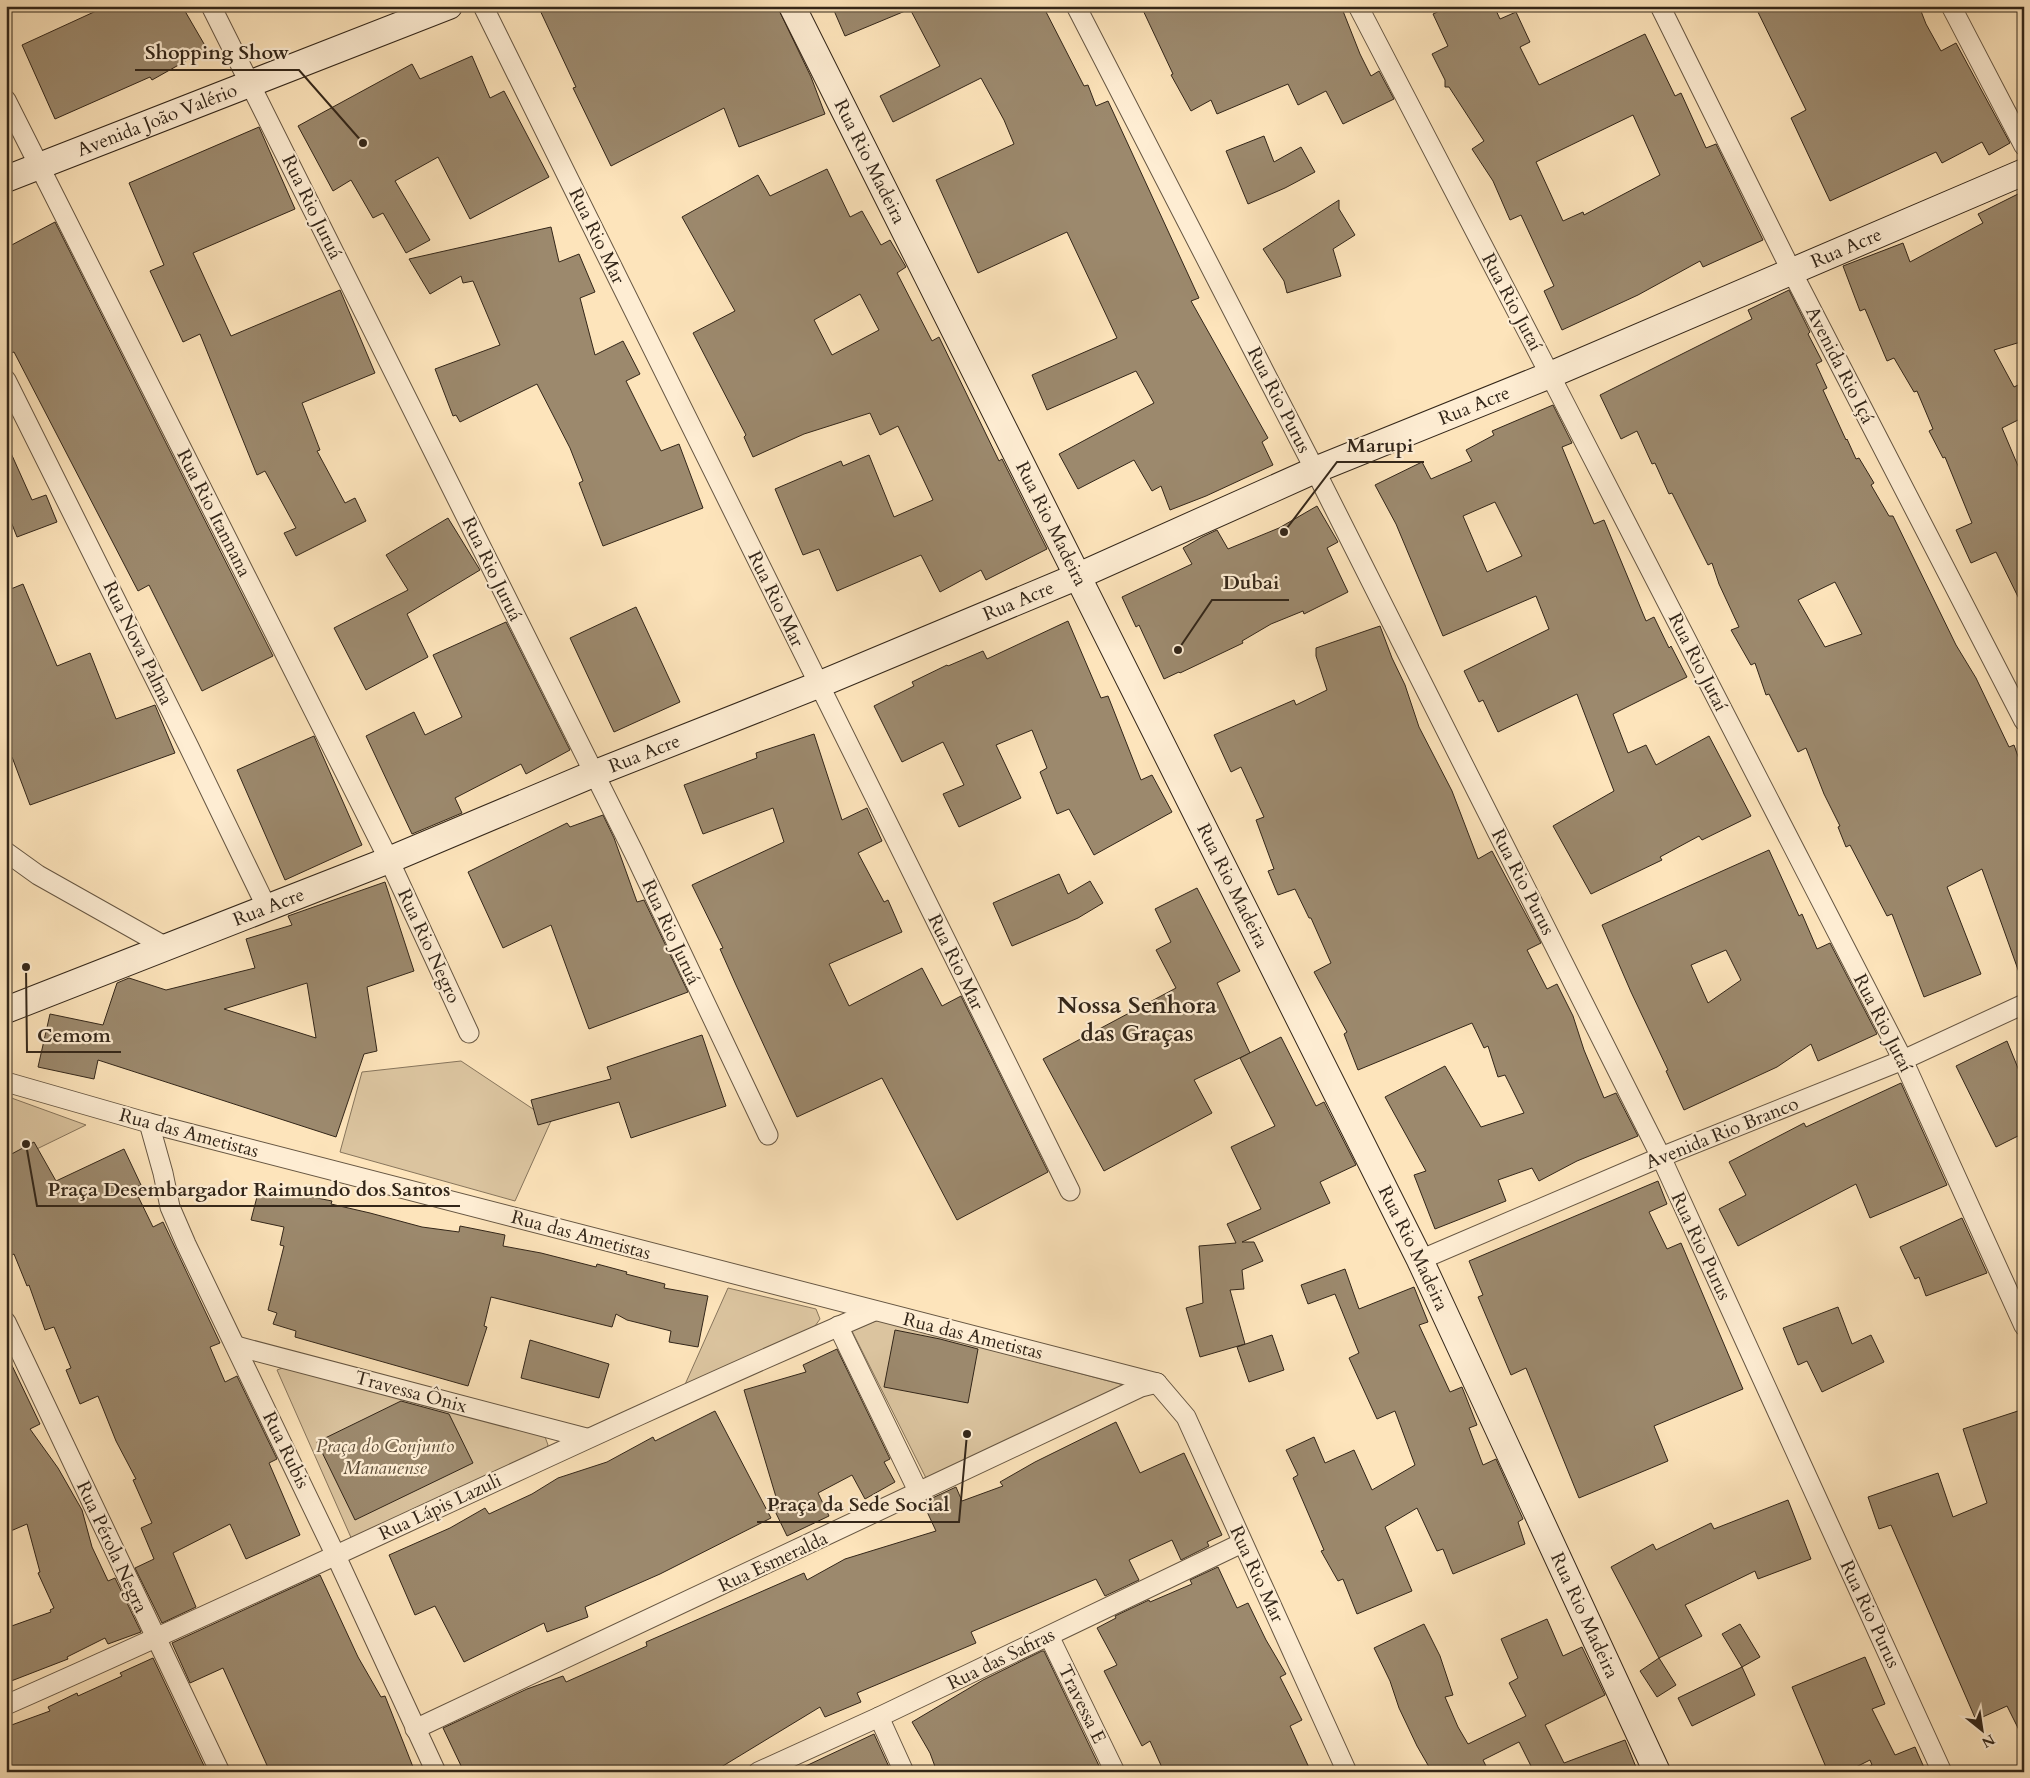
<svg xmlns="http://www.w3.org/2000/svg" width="2030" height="1778" font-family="Cardo,serif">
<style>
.green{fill:#dbc49f;stroke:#87755c}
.building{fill:#9c896d;stroke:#332619;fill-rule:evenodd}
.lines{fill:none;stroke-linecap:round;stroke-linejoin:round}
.street-casing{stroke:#665642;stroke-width:21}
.secondary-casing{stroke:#332619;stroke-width:28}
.street{stroke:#feedd3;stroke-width:19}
.secondary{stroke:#feedd3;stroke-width:26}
.labels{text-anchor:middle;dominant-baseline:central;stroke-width:4.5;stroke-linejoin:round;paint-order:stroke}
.street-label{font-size:19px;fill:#332619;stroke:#feedd3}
.park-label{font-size:19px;font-style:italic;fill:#5d4e3a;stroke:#feedd3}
.district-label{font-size:24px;font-weight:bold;fill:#332619;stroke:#feedd3}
.leader{fill:none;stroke:#332619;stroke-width:2}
.callout-dot{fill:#332619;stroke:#feedd3;stroke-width:2}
.callout-label{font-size:20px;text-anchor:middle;font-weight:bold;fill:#332619;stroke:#feedd3;stroke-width:4.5;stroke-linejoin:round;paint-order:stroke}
</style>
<rect width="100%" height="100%" fill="#fde4bb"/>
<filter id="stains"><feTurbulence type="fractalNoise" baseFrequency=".004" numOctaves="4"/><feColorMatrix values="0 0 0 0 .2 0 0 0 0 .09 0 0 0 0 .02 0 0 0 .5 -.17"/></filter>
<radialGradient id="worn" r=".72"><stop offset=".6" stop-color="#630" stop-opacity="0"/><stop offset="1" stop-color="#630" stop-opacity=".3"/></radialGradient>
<g class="green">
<path d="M461,1061l90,60 -36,80 -175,-49 22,-80z"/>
<path d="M6,1096l80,29 -80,39z"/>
<path d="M728,1288l88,21 4,10 -5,7 -132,63z"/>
<path d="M878,1320l253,67 -203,95 -76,-151z"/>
<path d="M285,1367l259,67 4,11 -2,6 -193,91 -76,-172z"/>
</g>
<g class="building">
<path d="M107,6h75l25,43 -55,31 -2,-3 -95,42 -33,-74z"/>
<path d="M538,6h239l34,71 14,37 -86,33 -15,-39 -113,58 -38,-78 3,-1z"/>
<path d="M832,6h211l41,80 4,-1 8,21 12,-5 91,197 -8,3 77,137 -6,4 11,23 -67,31 -36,14 -9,-24 -9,5 -18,-31 -56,29 -19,-35 95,-51 -18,-32 -89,39 -15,-35 85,-37 -50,-106 -89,41 -42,-93 78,-36 -10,-24 -23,-42 -88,44 -13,-26 60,-30 -30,-57 -65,27z"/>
<path d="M1141,6h200l19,48 11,22 8,-5 15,28 -51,25 -17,-33 -28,14 -10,-21 -71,30 -6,-14 -20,11 -20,-36 2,-1z"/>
<path d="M1450,6h44l6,13 16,-7 14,30 -10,5 19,38 106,-51 30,62 6,-3 25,55 10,-4 47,96 -60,27 -3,-6 -62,34 -76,35 -18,-39 10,-5 -33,-71 -11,5 -17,-39 -21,-32 12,-8 -35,-54h-4v-7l-13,-26 16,-8 -15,-32zM1633,115l27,60 -76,40 -1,-3 -20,9 -27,-59z"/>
<path d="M1755,6h164l7,18 15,27 15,-8 54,100 -21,12 -7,-13 -40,21 -6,-11 -106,49 -39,-83 15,-8z"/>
<path d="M472,56l18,42 14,-7 45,86 -79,42 -32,-62 -43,24 35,59 -24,13 -23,-40 -10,5 -22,-38 -18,11 -35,-65 114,-62 8,15z"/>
<path d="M259,127l36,82 -102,44 38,83 109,-46 35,83 -73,30 18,47 -3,1 28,52 10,-5 11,23 -70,35 -12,-23 12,-5 -31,-57 -8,4 -57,-141 -17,8 -33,-71 14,-6 -35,-82z"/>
<path d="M1264,136l10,26 27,-15 14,25 -30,16 -37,16 -22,-53z"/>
<path d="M827,169l23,48 12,-6 19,34 9,-5 16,27 -9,6 35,68 7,-4 60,124 3,-2 45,90 -61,31 -5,-10 -41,22 -19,-37 -84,36 -18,-42 -16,6 -28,-66 66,-28 2,5 26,-11 25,62 39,-17 -35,-74 -18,9 -10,-22 -66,21 -51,23 -9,-20 2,-2 -53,-102 42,-22 -53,-94 76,-42 12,21zM860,294l19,36 -47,25 -18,-35z"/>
<path d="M2024,191v150l-30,9 20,37 10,-5v35l-22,11 22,52v129l-28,-57 -25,11 -15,-33 16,-7 -27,-66 -2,1 -14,-27 4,-2 -16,-38 -3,1 -20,-34 -7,3 -22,-52 -5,2 -17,-45 60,-23 7,19 73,-39 -5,-9z"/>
<path d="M1339,200v9l16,26 -22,14 8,27 -54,17 -3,-12 -21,-32z"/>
<path d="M55,222l218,434 -71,35 -53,-106 -11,6 -124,-239 -8,3v-107z"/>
<path d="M551,227l8,35 20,-8 16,38 -15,6 15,57 28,-14 17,33 -14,7 35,70 18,-7 24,64 -100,38 -24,-63 4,-2 -13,-33 -33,-64 -77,38 -4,-7 -3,1 -18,-47 65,-24 -27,-64 -10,2 -2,-7 -31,18 -21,-35z"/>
<path d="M1789,290l21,42 -2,2 14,27 -6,3 11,24 -4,2 23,50 1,-1 9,20 3,-1 15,25 -3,2 18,31h4l63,129 20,33 33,69 5,-2 10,28v204l-3,1 -39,-109 -35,18 34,87 -57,23 -32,-83 -5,2 -37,-71 -4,2 -8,-20 2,-1 -16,-32 -18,-46 -8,4 -29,-58 -3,1 -11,-32 -4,2 -20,-35 8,-3 -20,-43 -7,-21 -4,2 -36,-72 -3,1 -14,-31 -3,1 -15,-33 -16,8 -21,-44 152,-76 -4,-9zM1835,582l27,52 -37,13 -27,-47z"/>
<path d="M1553,405l19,38 -10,4 32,77 10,-4 42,101 8,-4 15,31 2,-2 16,31 -74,37 15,39 18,-8 10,20 53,-29 42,80 -49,24 -3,-4 -39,21 2,3 -71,34 -38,-68 61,-35 -37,-97 -79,38 -15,-32 -4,2 -15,-31 85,-42 -13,-33 -93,40 -47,-112 -21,-39 47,-23 9,17 41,-18 -6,-11 28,-15 -2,-4zM1495,502l27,54 -35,16 -24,-56z"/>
<path d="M6,442l26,58 14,-5 11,27 -40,15 -11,-28z"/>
<path d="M1317,506l21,36 -11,6 21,44 -44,22 -1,-3 -32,13 -29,17 1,2 -63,30 -1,-1 -15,7 -25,-54 -3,2 -14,-30 70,-33 -9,-16 19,-11 15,-7 11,19 51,-21z"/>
<path d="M448,518l32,52 -73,44 21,43 -62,33 -32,-62 74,-38 -22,-35z"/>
<path d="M23,584l34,82 33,-13 26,66 39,-14 20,48 -145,52 -18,-48 -6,2v-168z"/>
<path d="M636,607l44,95 -66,30 -44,-94z"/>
<path d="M1068,621l33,77 7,-2 33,84 11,-5 20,37 -78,43 -25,-46 -12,5 -17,-42 7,-4 -15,-38 -36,15 25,53 -62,29 -16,-33 21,-9 -21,-43 -41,20 -28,-56 40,-20 -2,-4 35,-17 1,1 35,-15 4,8z"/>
<path d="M506,622l64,128 -44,24 -5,-10 -66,34 7,15 -50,21 -46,-98 48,-24 11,23 37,-18 -29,-62z"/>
<path d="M1380,626l12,32 13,27 14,42 33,64 26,68 14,-8 49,92 -14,7 20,39 10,-5 16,32 11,34 20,48 12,-5 22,43 -61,25 -38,20 -7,-13 -34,12 8,21 -71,28 -21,-54 12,-4 -41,-74 60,-31 36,61 43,-14 -19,-38 -7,2 -10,-31 -4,2 -12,-25 -114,47 -14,-36 3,-2 -33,-60 17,-9 -20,-45h-2l-14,-29 -17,6 -10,-24 6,-2 -18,-49 8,-3 -23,-50 -10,5 -17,-37 80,-35 2,5 31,-15 -11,-34v-8z"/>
<path d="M814,734l28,86 25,-12 15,33 -24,12 26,49 4,-2 14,32 -73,32 20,42 73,-38 20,38 19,-10 87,176 -91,48 -75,-142 -85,39 -61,-132 -16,-36 3,-1 -31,-63 92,-43 -11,-34 -70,26 -19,-49 73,-27 -1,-5z"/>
<path d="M314,736l48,109 -77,35 -48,-110z"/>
<path d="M603,815l11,23 23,64 7,-2 44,92 -99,37 -38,-104 -48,23 -35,-76 99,-49 3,4z"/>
<path d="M1769,850l30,66 3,-2 15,35 13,-6 47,91 -59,27 -7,-17 -34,23 -93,43 -18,-39 2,-1 -37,-78 -29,-67zM1726,950l15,30 -33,23 -17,-38z"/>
<path d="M1059,874l9,20 22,-13 13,22 -25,15 -66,28 -19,-43z"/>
<path d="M385,882l29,89 -47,16 10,64 -13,3 -28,83 -238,-77 -4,19 -56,-12 12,-53 53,11 14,-42 12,-5 37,12 89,-22 -9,-29 46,-14 -4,-9zM307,983l9,55 -92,-29z"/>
<path d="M1197,888l43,83 -23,12 33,70 -56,27 18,33 -108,58 -61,-112 133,-71 -20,-38 15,-8 -16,-33z"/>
<path d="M702,1035l24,71 -95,32 -12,-36 -81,23 -7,-25 80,-21 -4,-12z"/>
<path d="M1281,1037l35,69 8,-4 32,63 -36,17 10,21 -88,39h12l9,19 -21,9 2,19 -14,1 15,54 -45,13 -14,-49 17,-5 -4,-57 37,-3 -9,-19 34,-15 -30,-62 44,-21 -35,-68z"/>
<path d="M2007,1041l17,42v50l-28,14 -40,-81z"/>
<path d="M1901,1083l46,102 -77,33 -14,-34 -118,62 -19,-37 27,-14 -17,-33 75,-39 2,4z"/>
<path d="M34,1142l22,39 68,-32 17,36 -7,3 19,39 10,-5 57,121 -10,4 15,35 12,-6 40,83 -8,4 31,72 -54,24 -16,-35 -57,29 23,54 -34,16 -27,-55 19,-9 -13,-31 11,-5 -19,-43 3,-1 -20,-38 -18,-45 -18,8 -14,-34 5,-2 -17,-41 -9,3 -16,-45 -2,1 -13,-32 -8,4v-101z"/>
<path d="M1658,1181l9,23 -18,8 18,37 14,-6 62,146 -89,37 14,35 -89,37 -53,-130 -15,7 -33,-78 5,-2 -14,-34z"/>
<path d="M259,1189l32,8 1,-4 40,8 -1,3 39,9 52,14 37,5 1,-6 45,9 -2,11 38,7 55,14 1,-3 30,8 -1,2 39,10 -1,4 44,8 -10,51 -29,-5 2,-11 -44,-11 -11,-6 -4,13 -121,-30 -7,29 3,1 -19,59 -173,-49 1,-6 -23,-7 4,-11 -9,-3 16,-64 -4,-1 4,-18 -33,-7z"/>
<path d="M1962,1218l25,55 -61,23 -7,-19 -4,2 -15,-32z"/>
<path d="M1345,1269l14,40 55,-22 14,35 -9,3 31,67 12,-5 15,38 -8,3 14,37 13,-6 27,60 -5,3 7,22 -72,30 -10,-25 -6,2 -20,-43 -32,19 27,64 -55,23 -14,-35 -5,2 -17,-30 3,-1 -31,-72 5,-3 -12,-25 28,-13 11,26 29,-13 18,40 43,-25 -20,-54 -18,8 -28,-61 10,-5 -24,-59 -27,10 -7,-19z"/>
<path d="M1838,1307l14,37 19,-9 13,27 -62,30 -15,-31 -9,4 -15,-37z"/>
<path d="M895,1330l45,9 38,10 -10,54 -84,-16z"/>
<path d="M1272,1335l12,35 -35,12 -12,-35z"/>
<path d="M530,1340l79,24 -10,34 -78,-20z"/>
<path d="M837,1349l53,110 -6,3 11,20 -30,17 -13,-24 -34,18 11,23 -42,20 -13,-27 5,-2 -35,-117 62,-18 -3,-7z"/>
<path d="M6,1353l34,71 -10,5 28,39 24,42 10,37 16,34 7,-3 26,54 -33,12 -3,-6 -38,19 1,2 -62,24v-55l45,-16 -1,-2 4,-2 -16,-35 2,-1 -13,-48 -21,9z"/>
<path d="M401,1401l48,13 24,49 -118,57 -38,-78z"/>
<path d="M2024,1409v331l-17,-34 -31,14 -85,-195 -12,4 -11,-32 70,-24 15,44 34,-14 -24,-74z"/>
<path d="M715,1411l56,107 -111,56 -75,33 3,10 -41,15 -3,-9 -80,39 -29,-56 -20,9 -26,-60 61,-27 35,-20 4,6 43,-20 26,-16 49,-16 46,-25 2,4z"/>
<path d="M1116,1422l24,51 44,-20 38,82 -15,7 2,4 -28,14 -9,-20 -43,20 10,20 -34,16 -9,-17 -125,53 5,11 -119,50 4,9 -36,15 -5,-10 -107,65h-249l-21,-44 84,-39 36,-13 3,6 81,-36 -1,-4 158,-69 3,7 38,-21 91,-28 -13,-28 5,-3 28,-13 6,14 41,-15 -3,-4 35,-20z"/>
<path d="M1788,1500l23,59 -53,20 -3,-8 -70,34 17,31 -43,22 -48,-91 42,-23 3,6 55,-27 3,6z"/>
<path d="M1218,1567l19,41 11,-5 18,37 20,34 -6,3 22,43 -12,6 21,46h-147l-14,-31 -8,5 -38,-75 13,-6 -20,-37 19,-10 -1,-2 34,-16 1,2 42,-18 -2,-4z"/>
<path d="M320,1575l38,82 23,40 4,-1 30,76h-145l-47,-104 -33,15 -18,-40z"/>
<path d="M1547,1619l16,37 19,-9 23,48 -60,30 19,38 61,-23 13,32h-104l-15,-30 -36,18 6,12h-57l-15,-26 -18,-38 -9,-27 -16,-33 50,-24 16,32 13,39 -8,2 13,30 10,17 58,-28 -17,-33 9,-5 -17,-39z"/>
<path d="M1740,1624l20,33 -18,10 -20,-33z"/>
<path d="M1042,1651h2l58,121h-165l-7,-19 -18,-31 71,-42z"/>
<path d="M1865,1657l20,47 -13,5 23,46 20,-8 11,25h-68l14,-7 -2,-5 -24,12h-18l-36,-85z"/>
<path d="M153,1658l54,114h-201v-45l44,-16 -2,-4 29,-14 1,3 44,-20 -2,-3z"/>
<path d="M1659,1658l17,27 -19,12 -17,-26z"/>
<path d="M1742,1667l13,28 -63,31 -14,-28z"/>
<path d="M874,1734l15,33 -9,5h-87z"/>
</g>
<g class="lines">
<g class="street-casing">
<g id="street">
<path d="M211,6l423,847 134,282"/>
<path d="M483,6l587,1185"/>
<path d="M1076,6l239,464 346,687 281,615"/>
<path d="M1358,6l192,369 353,685 121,266"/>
<path d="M1660,6l132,266 232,449"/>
<path d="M1951,6l73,140"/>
<path d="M6,100l383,760 80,173"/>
<path d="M6,380l183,367 78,161"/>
<path d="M6,852l32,23 128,72"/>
<path d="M6,1082l143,41 1008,260"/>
<path d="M149,1123l14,50 7,34 16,37 150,312 100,216"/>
<path d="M1420,1260l241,-103 242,-97 121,-56"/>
<path d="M6,1322l214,450"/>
<path d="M838,1326l81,167"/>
<path d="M236,1346l350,92"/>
<path d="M1157,1383l29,34 161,355"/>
<path d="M1049,1636l66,136"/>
<path d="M6,1705c291,-128 576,-268 868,-394"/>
<path d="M879,1717l25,55"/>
<path d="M415,1729l726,-342 16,-4"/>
<path d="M758,1772l121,-55 363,-174"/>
</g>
</g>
<g class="secondary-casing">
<g id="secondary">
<path id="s1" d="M792,6l628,1254 237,512"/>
<path id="s2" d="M6,179l443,-173"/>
<path id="s3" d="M6,1010l383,-150 204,-86 225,-89 258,-108 239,-107 235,-95 474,-203"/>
</g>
</g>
<use href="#street" class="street"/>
<use href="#secondary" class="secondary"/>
</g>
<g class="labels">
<g class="street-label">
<text stroke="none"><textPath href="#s2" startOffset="162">Avenida João Valério</textPath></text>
<text stroke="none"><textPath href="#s1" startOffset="174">Rua Rio Madeira</textPath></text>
<text transform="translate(312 207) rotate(64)">Rua Rio Juruá</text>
<text transform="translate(597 236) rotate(64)">Rua Rio Mar</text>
<text stroke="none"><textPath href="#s3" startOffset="1992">Rua Acre</textPath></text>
<text transform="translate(1512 302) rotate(62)">Rua Rio Jutaí</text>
<text transform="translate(1840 365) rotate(63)">Avenida Rio Içá</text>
<text transform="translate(1279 400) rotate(63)">Rua Rio Purus</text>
<text stroke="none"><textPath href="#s3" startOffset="1588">Rua Acre</textPath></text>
<text transform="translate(214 513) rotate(63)">Rua Rio Itannana</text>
<text stroke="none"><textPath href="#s1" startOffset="579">Rua Rio Madeira</textPath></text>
<text transform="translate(492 569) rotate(64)">Rua Rio Juruá</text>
<text transform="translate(776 599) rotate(64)">Rua Rio Mar</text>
<text stroke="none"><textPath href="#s3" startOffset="1092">Rua Acre</textPath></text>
<text transform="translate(138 643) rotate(64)">Rua Nova Palma</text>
<text transform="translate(1698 662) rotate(63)">Rua Rio Jutaí</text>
<text stroke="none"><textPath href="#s3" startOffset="688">Rua Acre</textPath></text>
<text transform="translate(1523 882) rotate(63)">Rua Rio Purus</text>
<text stroke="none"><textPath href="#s1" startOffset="984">Rua Rio Madeira</textPath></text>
<text stroke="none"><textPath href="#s3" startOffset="282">Rua Acre</textPath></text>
<text transform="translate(671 932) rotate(65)">Rua Rio Juruá</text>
<text transform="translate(429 946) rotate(65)">Rua Rio Negro</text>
<text transform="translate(956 962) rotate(64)">Rua Rio Mar</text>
<text transform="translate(1883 1023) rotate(63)">Rua Rio Jutaí</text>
<text transform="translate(189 1133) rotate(15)">Rua das Ametistas</text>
<text transform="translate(1722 1133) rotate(-22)">Avenida Rio Branco</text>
<text transform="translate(581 1235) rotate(15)">Rua das Ametistas</text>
<text transform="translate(1701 1246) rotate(65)">Rua Rio Purus</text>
<text stroke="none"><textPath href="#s1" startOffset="1389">Rua Rio Madeira</textPath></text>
<text transform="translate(973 1336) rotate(14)">Rua das Ametistas</text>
<text transform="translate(411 1392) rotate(15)">Travessa Ônix</text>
<text transform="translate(286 1450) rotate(64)">Rua Rubis</text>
<text transform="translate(440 1507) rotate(-25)">Rua Lápis Lazuli</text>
<text transform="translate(112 1547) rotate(65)">Rua Pérola Negra</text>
<text transform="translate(773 1562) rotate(-25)">Rua Esmeralda</text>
<text transform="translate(1257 1574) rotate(65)">Rua Rio Mar</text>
<text transform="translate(1870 1614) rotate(65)">Rua Rio Purus</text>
<text stroke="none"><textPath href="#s1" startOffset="1794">Rua Rio Madeira</textPath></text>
<text transform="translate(1001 1659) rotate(-26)">Rua das Safiras</text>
<text transform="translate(1082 1704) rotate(64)">Travessa E</text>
</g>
<g class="park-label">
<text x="385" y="1446">Praça do Conjunto<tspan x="385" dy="22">Manauense</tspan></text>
</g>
<g class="district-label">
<text x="1137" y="1005">Nossa Senhora<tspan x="1137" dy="28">das Graças</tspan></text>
</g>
</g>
<path class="leader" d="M363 143L299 70H135M1284 532L1337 462H1424M1178 650L1212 600H1289M26 967L27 1052H121M26 1144L37 1206H460M967 1434L959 1522H757"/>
<g class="callout-dot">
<circle cx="363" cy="143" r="5"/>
<circle cx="1284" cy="532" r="5"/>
<circle cx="1178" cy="650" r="5"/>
<circle cx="26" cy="967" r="5"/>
<circle cx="26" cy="1144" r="5"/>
<circle cx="967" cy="1434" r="5"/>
</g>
<g class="callout-label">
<text x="217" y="59">Shopping Show</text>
<text x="1380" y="452">Marupi</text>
<text x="1251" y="589">Dubai</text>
<text x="74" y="1042">Cemom</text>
<text x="249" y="1196">Praça Desembargador Raimundo dos Santos</text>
<text x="858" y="1511">Praça da Sede Social</text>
</g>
<rect width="2030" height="1778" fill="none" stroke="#fde4bb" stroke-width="25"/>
<rect x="8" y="8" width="2015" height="1763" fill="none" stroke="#332619" stroke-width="2.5"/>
<rect x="12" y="12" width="2005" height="1753" fill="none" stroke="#332619"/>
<g transform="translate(1982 1730) rotate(150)" stroke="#feedd3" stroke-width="4" paint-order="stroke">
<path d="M0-4L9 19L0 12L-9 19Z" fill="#332619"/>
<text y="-8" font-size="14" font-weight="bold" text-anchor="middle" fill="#332619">N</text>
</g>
<rect width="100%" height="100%" filter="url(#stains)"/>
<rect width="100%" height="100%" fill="url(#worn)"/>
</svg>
